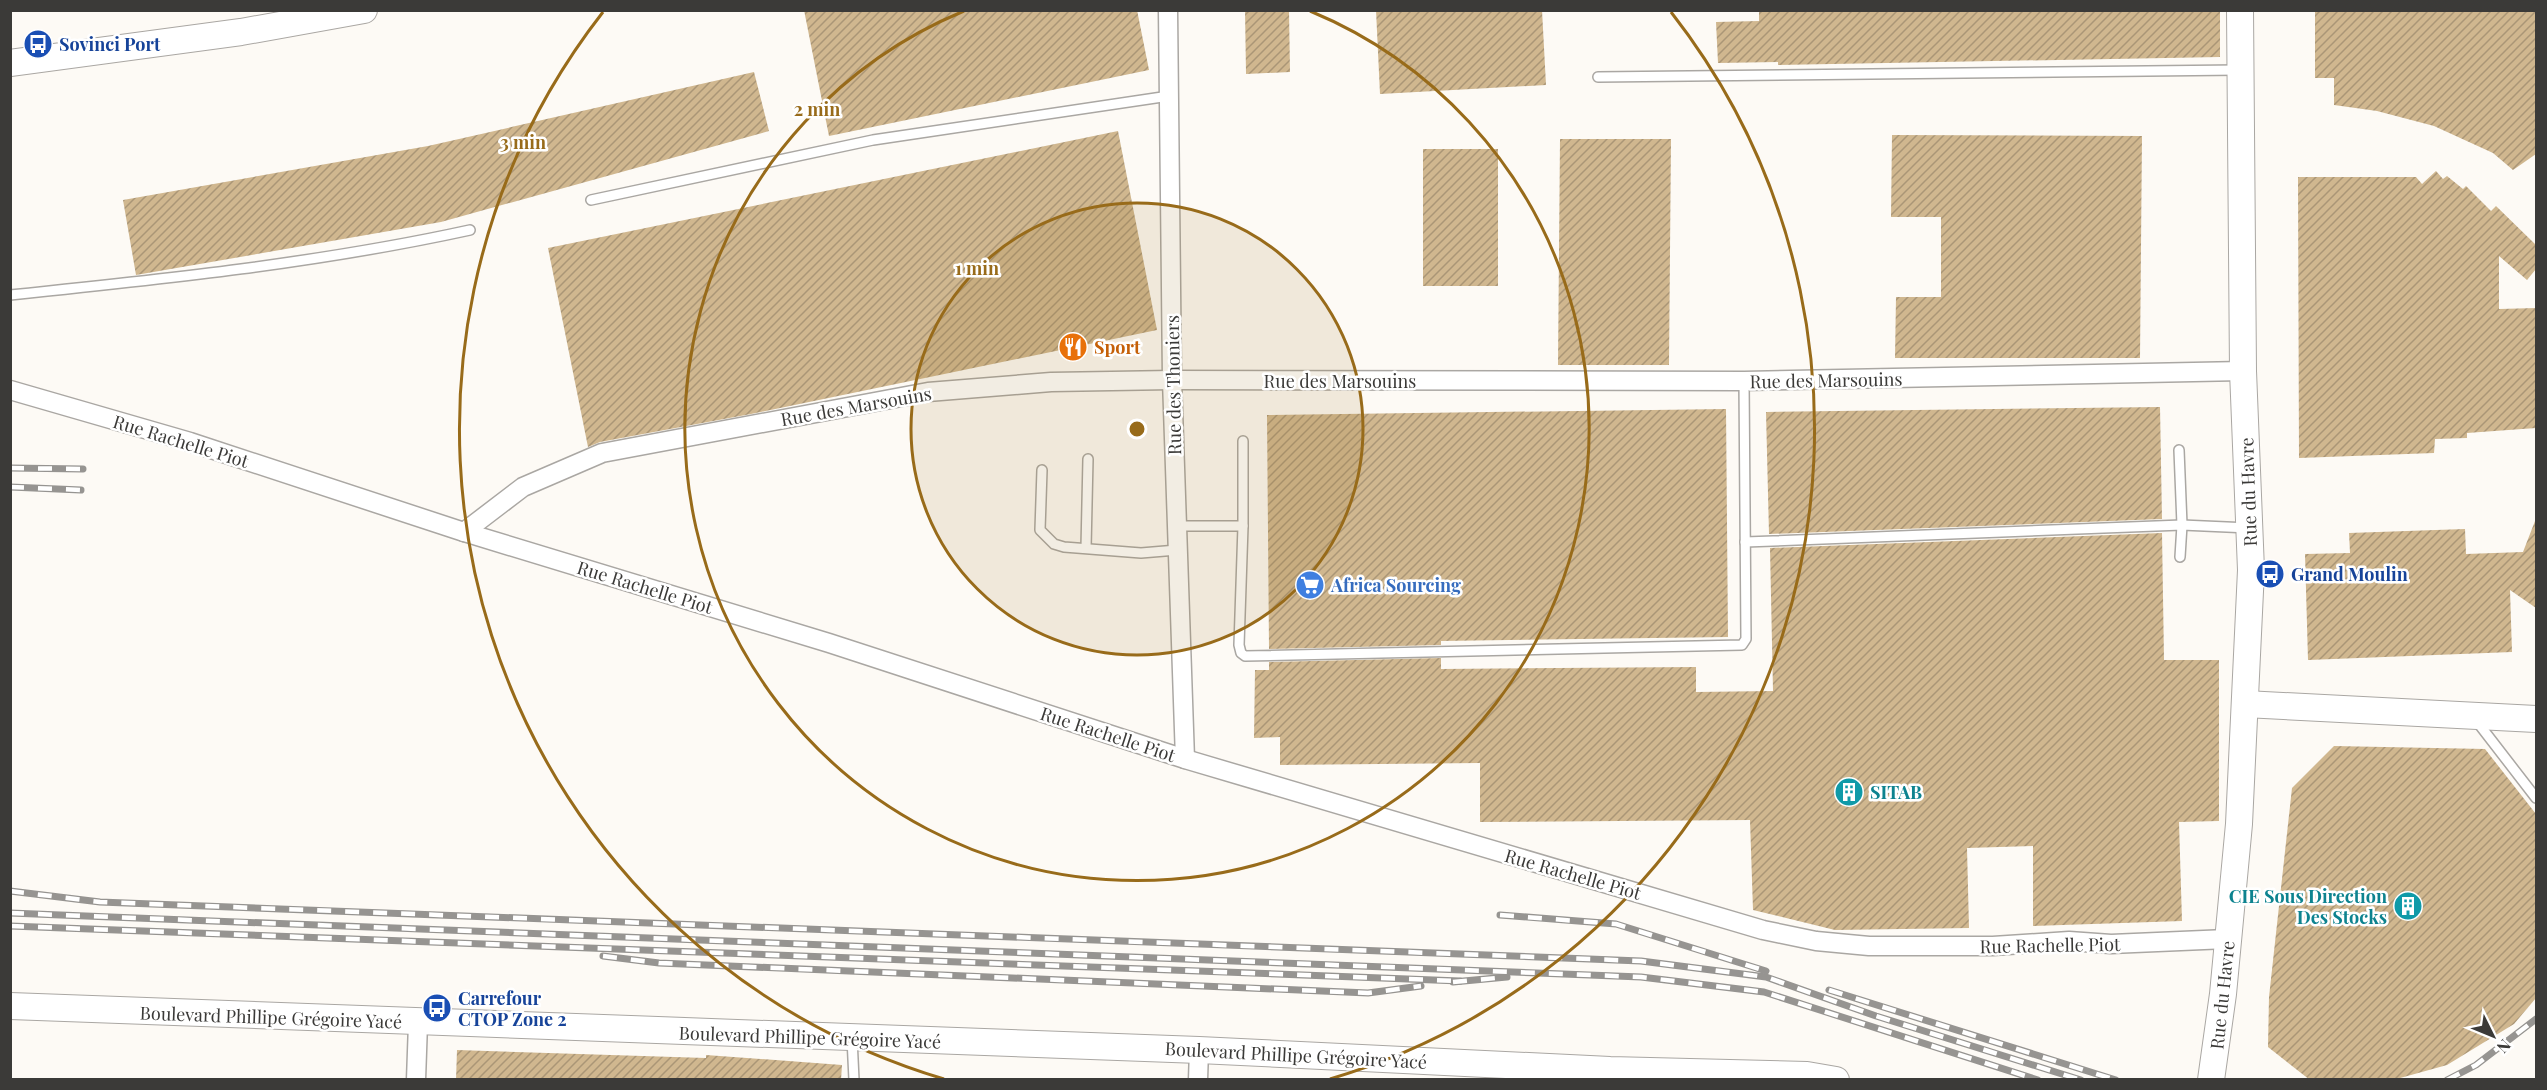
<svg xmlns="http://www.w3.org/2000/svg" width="2547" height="1090" font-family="'Playfair Display',serif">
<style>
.building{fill:url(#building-hatch)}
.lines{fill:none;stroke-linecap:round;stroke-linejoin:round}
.lane-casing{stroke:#aaa7a3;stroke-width:12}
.street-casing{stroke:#aaa7a3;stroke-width:21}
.secondary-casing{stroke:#aaa7a3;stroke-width:28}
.lane{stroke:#fff;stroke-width:9}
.street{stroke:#fff;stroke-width:18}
.secondary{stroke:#fff;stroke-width:26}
.rail-casing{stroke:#969491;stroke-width:7}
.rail{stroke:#fff;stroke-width:4.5;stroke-dasharray:14;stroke-linecap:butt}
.ring{fill:none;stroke:#986b1a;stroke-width:3}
.labels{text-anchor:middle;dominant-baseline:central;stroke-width:5;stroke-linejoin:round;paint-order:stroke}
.transit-label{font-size:18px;font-weight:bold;fill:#164399;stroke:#fff;text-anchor:start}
.food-label{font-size:18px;font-weight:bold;fill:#c56008;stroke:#fff;text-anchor:start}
.street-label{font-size:18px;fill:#3b3a38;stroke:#fff}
.shop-label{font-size:18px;font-weight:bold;fill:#366cbe;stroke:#fff;text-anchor:start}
.culture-label{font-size:18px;font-weight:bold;fill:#0d838f;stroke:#fff;text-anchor:start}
.centre{fill:#986b1a;stroke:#fff;stroke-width:3}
.ring-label{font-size:18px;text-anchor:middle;font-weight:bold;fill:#986b1a;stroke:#fff;stroke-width:5;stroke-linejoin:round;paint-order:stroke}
</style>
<defs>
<pattern id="building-hatch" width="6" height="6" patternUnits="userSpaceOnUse" patternTransform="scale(1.5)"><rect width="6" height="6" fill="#d0b78f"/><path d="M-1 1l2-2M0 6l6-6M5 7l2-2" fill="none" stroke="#aa9676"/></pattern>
</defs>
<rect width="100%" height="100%" fill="#fdfaf5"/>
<g class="building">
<path d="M804,10h333l12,60 -320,66z"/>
<path d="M1245,10h44l1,62 -44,2z"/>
<path d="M1376,10h166l4,75 -166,9z"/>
<path d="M1759,10h461v47l-442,8v-3l-60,1 -2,-41 43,-1z"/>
<path d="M2315,10h221v144l-23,16 -20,-17 -59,-27 -57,-15 -43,-6v-27h-19z"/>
<path d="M754,72l15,59 -328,91 -305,53 -13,-75 305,-54z"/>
<path d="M1118,131l39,199 -406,84 -151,28 -12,5 -40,-199z"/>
<path d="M1892,135l250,1 -2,222h-245l1,-61h45v-80h-50z"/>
<path d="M1560,139h111l-2,226h-111z"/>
<rect x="1423" y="149" width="75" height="137"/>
<path d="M2436,171l7,8 4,-3 16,13 3,-3 25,25 5,-5 40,39v24l-9,11 -28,-24v53l37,-1v120l-69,5v5l-32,1 -1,14 -135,5 -1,-281h118l6,7z"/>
<path d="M2160,407l2,112 -393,15 -3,-122z"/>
<path d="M1726,409l2,228 -287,4v4l-172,4 -2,-234z"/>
<path d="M2535,521l1,87 -26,-18 2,62 -204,8 -3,-106 45,-1 -1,-20 116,-4 1,25 57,-2z"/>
<path d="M2162,533l2,127h55v161l-40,1 3,99 -149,5v-80l-66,2 2,80 -134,2 -82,-20 -3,-90 -270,2v-59l-200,2v-28l-26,1 1,-68h14v-8l172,-4v11l255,-2v25l77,-1 -3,-143z"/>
<path d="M2334,746l151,3 51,65v184l-22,26 -67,41 -54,15h-83l-42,-33 1,-50 23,-209z"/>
<path d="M457,1050l249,8v-3l136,10 -1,15h-385z"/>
</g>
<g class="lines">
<g class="lane-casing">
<g id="lane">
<path d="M1598,77l641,-7"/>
<path d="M591,200l282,-60 296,-44"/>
<path d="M10,295c155,-16 309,-32 460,-65"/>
<path d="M1243,441v85l-4,119 2,8 4,3 497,-11 4,-6 -2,-258"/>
<path d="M2179,450l3,75 -2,32"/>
<path d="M1042,470l-2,60 14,14 10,3 77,6 36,-3"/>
<path d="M1176,526h67"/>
<path d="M1745,542l437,-17 67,3"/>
<path d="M1086,548l2,-89"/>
<path d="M2475,719l61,79"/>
<path d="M852,1038l2,42"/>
</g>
</g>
<g class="street-casing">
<g id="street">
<path d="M1168,10l4,370 13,379"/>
<path d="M10,390l180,52 274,90 365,111 356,116 578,171 53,11 53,5h124l76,-5 42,3 116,-5"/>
<path d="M464,532l59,-45 79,-34 326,-61 123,-10 121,-2 572,1 499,-10"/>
<path d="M416,1080l2,-57"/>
<path d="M1198,1080l1,-30"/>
</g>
</g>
<g class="secondary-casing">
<g id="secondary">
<path d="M10,63l231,-31 123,-22"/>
<path d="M2245,704l291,15"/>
<path d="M10,1006l1189,44 411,20 197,5 29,5"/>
<path d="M2211,1080l12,-86 16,-170 12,-254 -8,-199 -3,-361"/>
</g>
</g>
<use href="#lane" class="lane"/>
<use href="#street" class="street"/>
<use href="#secondary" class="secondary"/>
<g class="rail-casing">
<g id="rail">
<path d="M10,468l73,1"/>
<path d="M10,487l71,3"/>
<path d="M10,891l90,11 1541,59 125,16 110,39 205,64"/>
<path d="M10,913l1631,64 123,15 274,88"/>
<path d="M1500,915l116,9 150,47"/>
<path d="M10,926l1450,55"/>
<path d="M603,956l56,7 709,30 53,-7"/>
<path d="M1453,982l54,-5"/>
<path d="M1829,990l287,90"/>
<path d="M2447,1080l29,-15 60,-46"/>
</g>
</g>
<use href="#rail" class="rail"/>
</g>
<circle cx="1137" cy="429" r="226" fill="#986b1a" fill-opacity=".12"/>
<g class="ring">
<circle cx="1137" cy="429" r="226"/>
<path d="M1310 11A452 452 0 1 1 964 11"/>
<path d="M944 1079A678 678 0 0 1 603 12M1671 12A678 678 0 0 1 1330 1079"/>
</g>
<defs>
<g id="bus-disc" transform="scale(1.5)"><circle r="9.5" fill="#1a4fb4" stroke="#fff"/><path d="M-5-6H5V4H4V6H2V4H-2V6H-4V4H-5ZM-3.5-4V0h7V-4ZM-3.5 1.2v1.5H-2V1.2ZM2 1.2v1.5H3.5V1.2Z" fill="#fff"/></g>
<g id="restaurant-disc" transform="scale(1.5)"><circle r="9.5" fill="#e8710a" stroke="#fff"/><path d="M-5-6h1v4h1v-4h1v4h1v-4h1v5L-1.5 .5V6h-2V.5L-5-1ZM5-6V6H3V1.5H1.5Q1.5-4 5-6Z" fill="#fff"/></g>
<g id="supermarket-disc" transform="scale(1.5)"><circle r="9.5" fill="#3f7fe0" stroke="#fff"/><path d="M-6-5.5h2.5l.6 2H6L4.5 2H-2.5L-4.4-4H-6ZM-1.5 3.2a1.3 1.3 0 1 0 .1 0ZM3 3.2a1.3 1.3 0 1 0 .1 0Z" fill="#fff"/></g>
<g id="building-disc" transform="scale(1.5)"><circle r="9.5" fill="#0f9aa8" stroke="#fff"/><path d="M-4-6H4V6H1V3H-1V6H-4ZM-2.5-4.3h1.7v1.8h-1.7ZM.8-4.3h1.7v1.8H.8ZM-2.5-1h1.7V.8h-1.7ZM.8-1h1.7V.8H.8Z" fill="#fff"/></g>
</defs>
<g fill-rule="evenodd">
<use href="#bus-disc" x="38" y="44"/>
<use href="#restaurant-disc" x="1073" y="347"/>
<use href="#bus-disc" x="2270" y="574"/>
<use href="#supermarket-disc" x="1310" y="585"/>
<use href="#building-disc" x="1849" y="792"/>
<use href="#building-disc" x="2408" y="906"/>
<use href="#bus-disc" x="437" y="1008"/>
</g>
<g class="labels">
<g class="transit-label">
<text x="59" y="44">Sovinci Port</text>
<text x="2291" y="574">Grand Moulin</text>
<text x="458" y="998">Carrefour<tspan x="458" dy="21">CTOP Zone 2</tspan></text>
</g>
<g class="food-label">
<text x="1094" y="347">Sport</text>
</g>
<g class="street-label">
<text transform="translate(1826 380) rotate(-1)">Rue des Marsouins</text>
<text x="1340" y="381">Rue des Marsouins</text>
<text transform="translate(1173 385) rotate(-91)">Rue des Thoniers</text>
<text transform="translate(856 406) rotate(-10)">Rue des Marsouins</text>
<text transform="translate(181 441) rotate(17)">Rue Rachelle Piot</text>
<text transform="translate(2248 492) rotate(-92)">Rue du Havre</text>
<text transform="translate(645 587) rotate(17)">Rue Rachelle Piot</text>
<text transform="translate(1108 734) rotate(18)">Rue Rachelle Piot</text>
<text transform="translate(1573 874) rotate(16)">Rue Rachelle Piot</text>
<text transform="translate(2050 945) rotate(-1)">Rue Rachelle Piot</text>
<text transform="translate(2222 995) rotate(-84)">Rue du Havre</text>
<text transform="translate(271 1017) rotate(2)">Boulevard Phillipe Grégoire Yacé</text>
<text transform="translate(810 1037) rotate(2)">Boulevard Phillipe Grégoire Yacé</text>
<text transform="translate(1296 1055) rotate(3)">Boulevard Phillipe Grégoire Yacé</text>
</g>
<g class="shop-label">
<text x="1331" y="585">Africa Sourcing</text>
</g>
<g class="culture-label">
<text x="1870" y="792">SITAB</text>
<text x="2387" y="896" text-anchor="end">CIE Sous Direction<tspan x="2387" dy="21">Des Stocks</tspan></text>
</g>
</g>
<circle cx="1137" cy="429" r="9" class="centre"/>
<g class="ring-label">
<text x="817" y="116">2 min</text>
<text x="523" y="149">3 min</text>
<text x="977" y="275">1 min</text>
</g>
<rect width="2547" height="1090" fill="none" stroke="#3b3a38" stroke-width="24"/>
<g transform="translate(2493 1036) rotate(133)" stroke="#ffffff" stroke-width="4.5" paint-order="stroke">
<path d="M0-4.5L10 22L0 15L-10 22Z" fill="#3b3a38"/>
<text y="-9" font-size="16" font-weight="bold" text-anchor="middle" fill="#3b3a38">N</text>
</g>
</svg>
